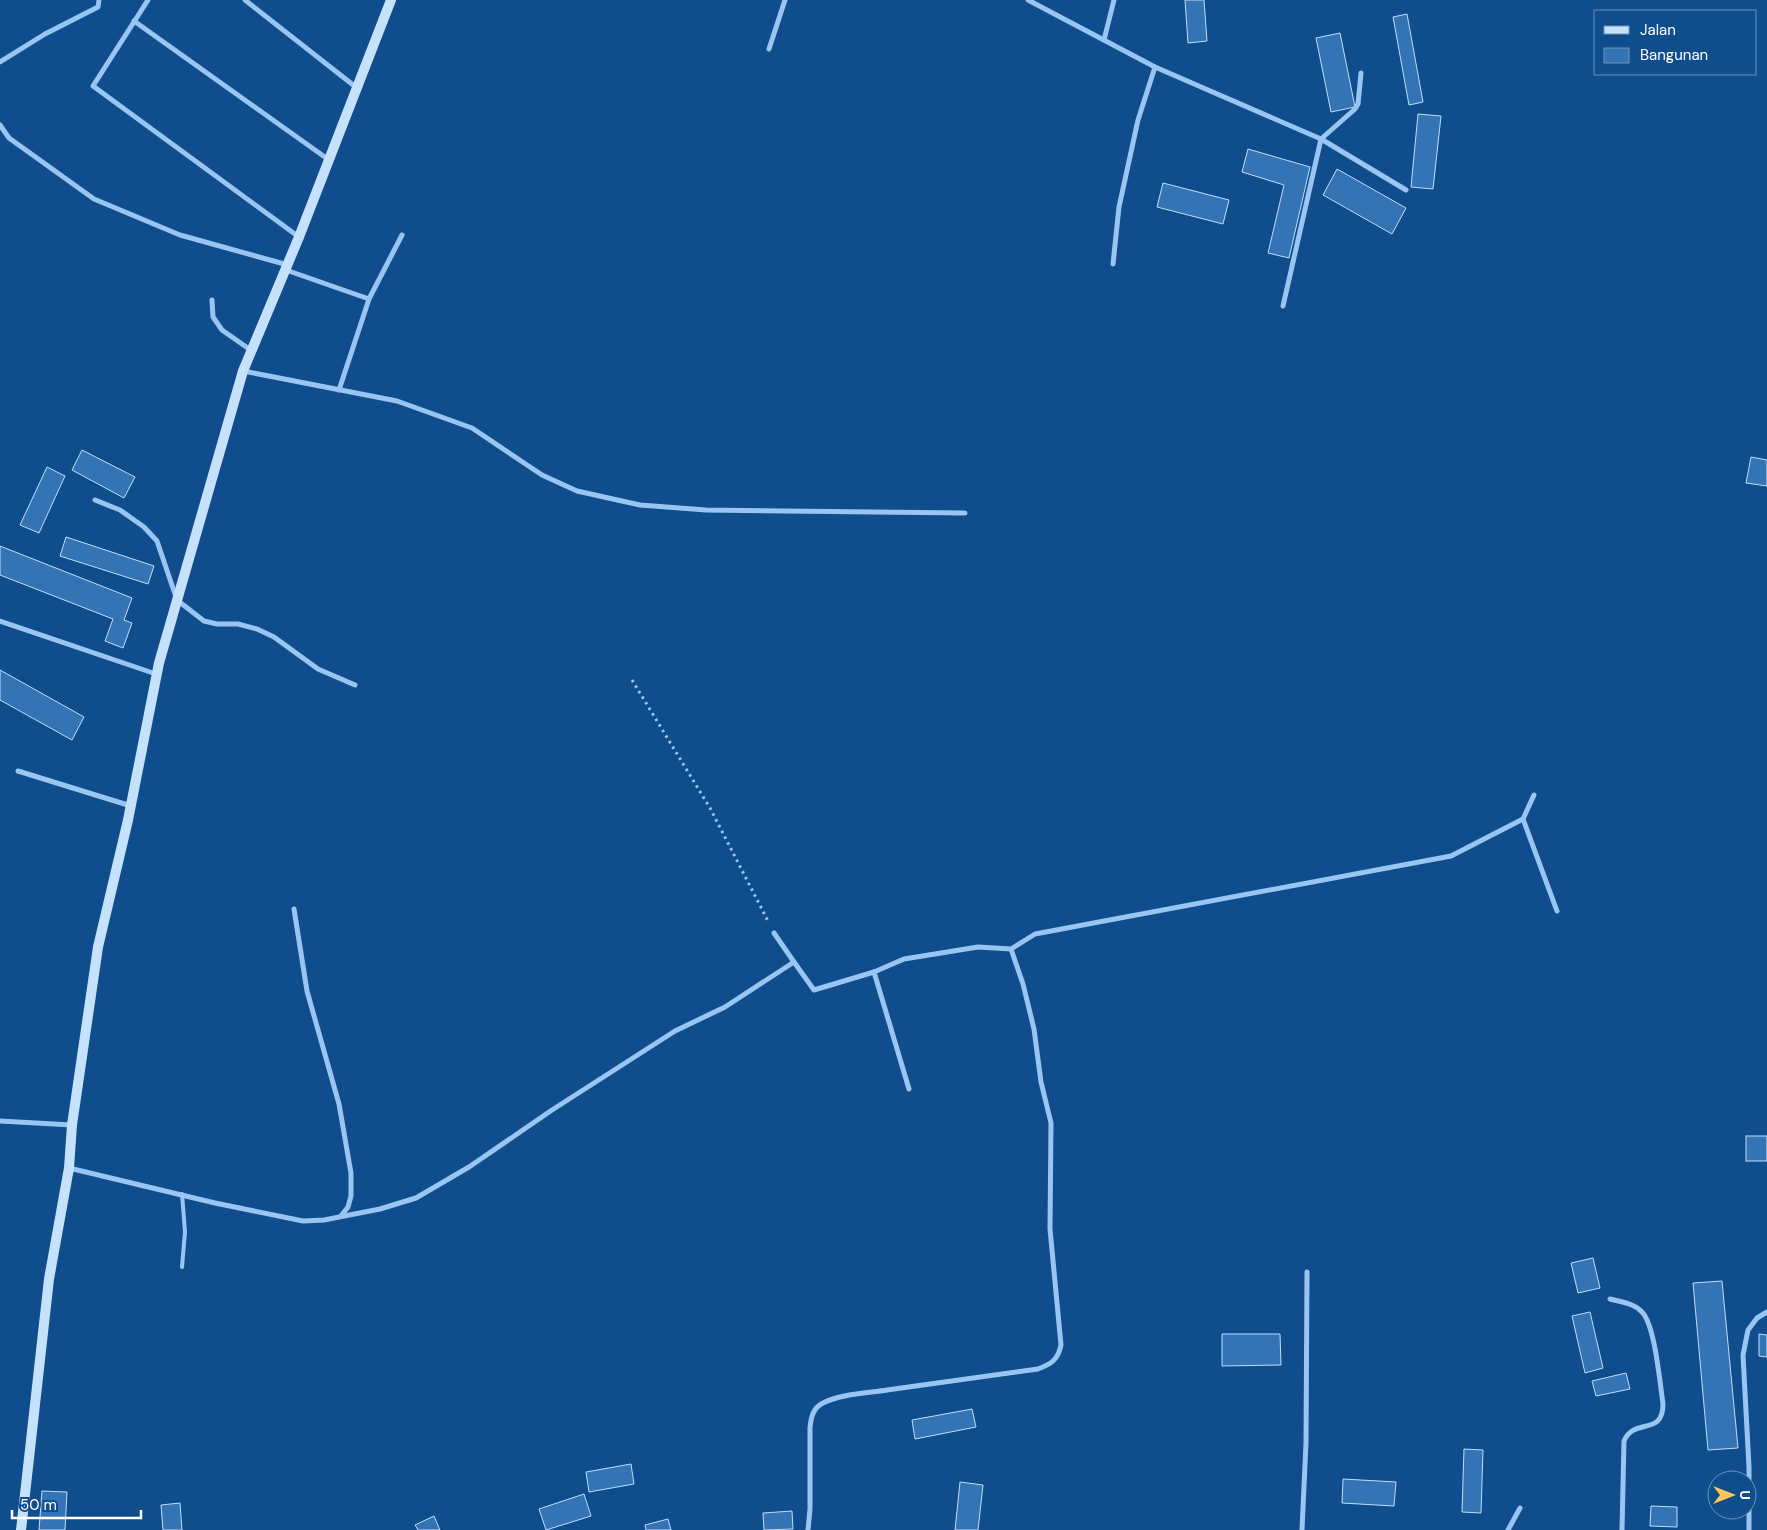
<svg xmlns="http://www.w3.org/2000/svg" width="1767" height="1530" font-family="'DM Sans',sans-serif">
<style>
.building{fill:#3474b4;stroke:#bfdefd}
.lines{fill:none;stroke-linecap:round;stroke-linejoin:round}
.path{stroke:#98c5f2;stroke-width:3;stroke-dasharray:2.5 4;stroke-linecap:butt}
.lane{stroke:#98c5f2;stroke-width:4}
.street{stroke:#98c5f2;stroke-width:5}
.secondary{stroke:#c6e1fc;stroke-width:10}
</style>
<rect width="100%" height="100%" fill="#104d8c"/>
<g class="building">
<path d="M1185,0h19l3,41 -19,2z"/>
<path d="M1407,14l16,88 -14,3 -16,-88z"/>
<path d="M1340,33l15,74 -24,5 -15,-74z"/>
<path d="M1418,114l23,2 -8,73 -22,-2z"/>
<path d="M1248,149l62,18 -21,91 -21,-5 16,-68 -42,-13z"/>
<path d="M1337,169l69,39 -14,26 -69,-39z"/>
<path d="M1163,183l66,17 -6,24 -66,-17z"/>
<path d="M82,450l53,27 -11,21 -52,-28z"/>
<path d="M1751,457l16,3v26l-21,-3z"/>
<path d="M47,467l18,9 -26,57 -19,-8z"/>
<path d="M66,537l88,29 -6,18 -88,-28z"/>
<path d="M0,546l132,52 -8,22 8,3 -9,25 -18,-7 8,-22 -113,-44z"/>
<path d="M0,670l84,47 -12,23 -72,-40z"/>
<rect x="1746" y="1136" width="21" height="25"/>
<path d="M1593,1258l7,30 -22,5 -7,-30z"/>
<path d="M1722,1281l16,167 -30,2 -15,-167z"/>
<path d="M1590,1312l13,56 -18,5 -13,-57z"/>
<path d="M1222,1334h58l1,31 -59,1z"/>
<path d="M1759,1334l8,1v22l-8,-1z"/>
<path d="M1626,1373l4,16 -34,7 -4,-15z"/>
<path d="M972,1409l4,18 -61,12 -3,-19z"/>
<path d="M1464,1449l19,1 -2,63 -19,-1z"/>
<path d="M631,1464l3,20 -45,8 -3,-20z"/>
<path d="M1343,1479l53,3 -2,24 -52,-3z"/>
<path d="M960,1482l23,3 -5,45h-23z"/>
<path d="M42,1491l25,1 -2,38h-26z"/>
<path d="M584,1494l7,22 -45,14 -7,-21z"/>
<path d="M180,1503l2,27h-19l-2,-25z"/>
<path d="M1651,1506l26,1v20l-27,-1z"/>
<path d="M792,1511l1,18 -29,1 -1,-17z"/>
<path d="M434,1516l6,14h-22l-3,-5z"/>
<path d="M668,1519l3,11h-25l-1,-5z"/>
</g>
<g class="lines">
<path class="path" d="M632,680l78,128 59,115"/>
<path class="lane" d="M182,1194l3,38 -3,35"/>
<g class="street">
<path d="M148,0l-55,86 206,151"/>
<path d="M245,0l112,88"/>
<path d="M1028,0l127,67 166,72 34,-30 3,-5 3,-31"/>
<path d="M134,21l195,139"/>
<path d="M1104,40l10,-40"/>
<path d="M769,49l16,-49"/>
<path d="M0,62l45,-28 53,-27 1,-7"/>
<path d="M0,125l9,13 85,61 86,36 108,30"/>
<path d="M1113,264l6,-57 19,-87 17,-53"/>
<path d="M286,270l83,29 33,-64"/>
<path d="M212,300l1,17 9,13 30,21"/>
<path d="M1283,306l38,-167 85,51"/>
<path d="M243,371l154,30 75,27 70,47 35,16 63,14 66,5 259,3"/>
<path d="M339,390l30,-91"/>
<path d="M95,500l25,10 24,17 13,14 20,59 27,21 13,3h21l19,5 17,8 44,32 37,16"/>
<path d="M0,621l156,53"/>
<path d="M18,771l113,35"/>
<path d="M1523,819l34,92"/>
<path d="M294,909l13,82 32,113 12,69v23l-3,11 -7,9"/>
<path d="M774,933l20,29"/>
<path d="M874,972l35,117"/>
<path d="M0,1121l72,4"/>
<path d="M69,1168l146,35 88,18 21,-1 56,-11 36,-11 53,-31 83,-57 123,-79 50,-24 69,-45 20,28 60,-18 30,-13 74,-12 33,2 24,-15 416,-78 72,-37 11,-24"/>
<path d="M1610,1299c11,3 24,4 32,13 13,13 18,72 21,92 0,33 -29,13 -39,37l-2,89"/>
<path d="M808,1530l2,-21v-81c1,-11 3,-20 13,-25 17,-9 45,-10 64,-13 50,-7 100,-14 151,-21 13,-5 20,-9 23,-24l-11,-116 1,-106 -10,-41 -7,-53 -11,-45 -12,-35"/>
<path d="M1302,1530l4,-87 1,-171"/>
<path d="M1508,1530l12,-22"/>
<path d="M1749,1530v-63l-6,-112 5,-25 9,-12 10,-6"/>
</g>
<path class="secondary" d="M21,1530l28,-251 20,-111 3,-43 26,-178 30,-127 31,-157 84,-292 56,-134 92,-237"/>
</g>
<rect x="1594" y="10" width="162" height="65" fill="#104d8c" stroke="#7094ba"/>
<rect x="1604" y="26" width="25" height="8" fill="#c6e1fc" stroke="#7094ba"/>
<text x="1640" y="35" font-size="15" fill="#ffffff">Jalan</text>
<rect x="1604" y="48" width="25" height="15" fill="#3474b4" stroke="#7094ba"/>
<text x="1640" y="60" font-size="15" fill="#ffffff">Bangunan</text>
<g transform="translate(1732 1495) rotate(90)"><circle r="24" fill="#104d8c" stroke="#7094ba"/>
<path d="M0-4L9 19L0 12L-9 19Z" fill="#ffc659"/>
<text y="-8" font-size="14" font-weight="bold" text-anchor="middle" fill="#ffffff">U</text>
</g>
<path d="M12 1510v8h129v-8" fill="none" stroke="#ffffff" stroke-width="2.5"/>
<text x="20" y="1510" font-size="15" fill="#ffffff" stroke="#104d8c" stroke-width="4" paint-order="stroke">50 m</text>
</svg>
